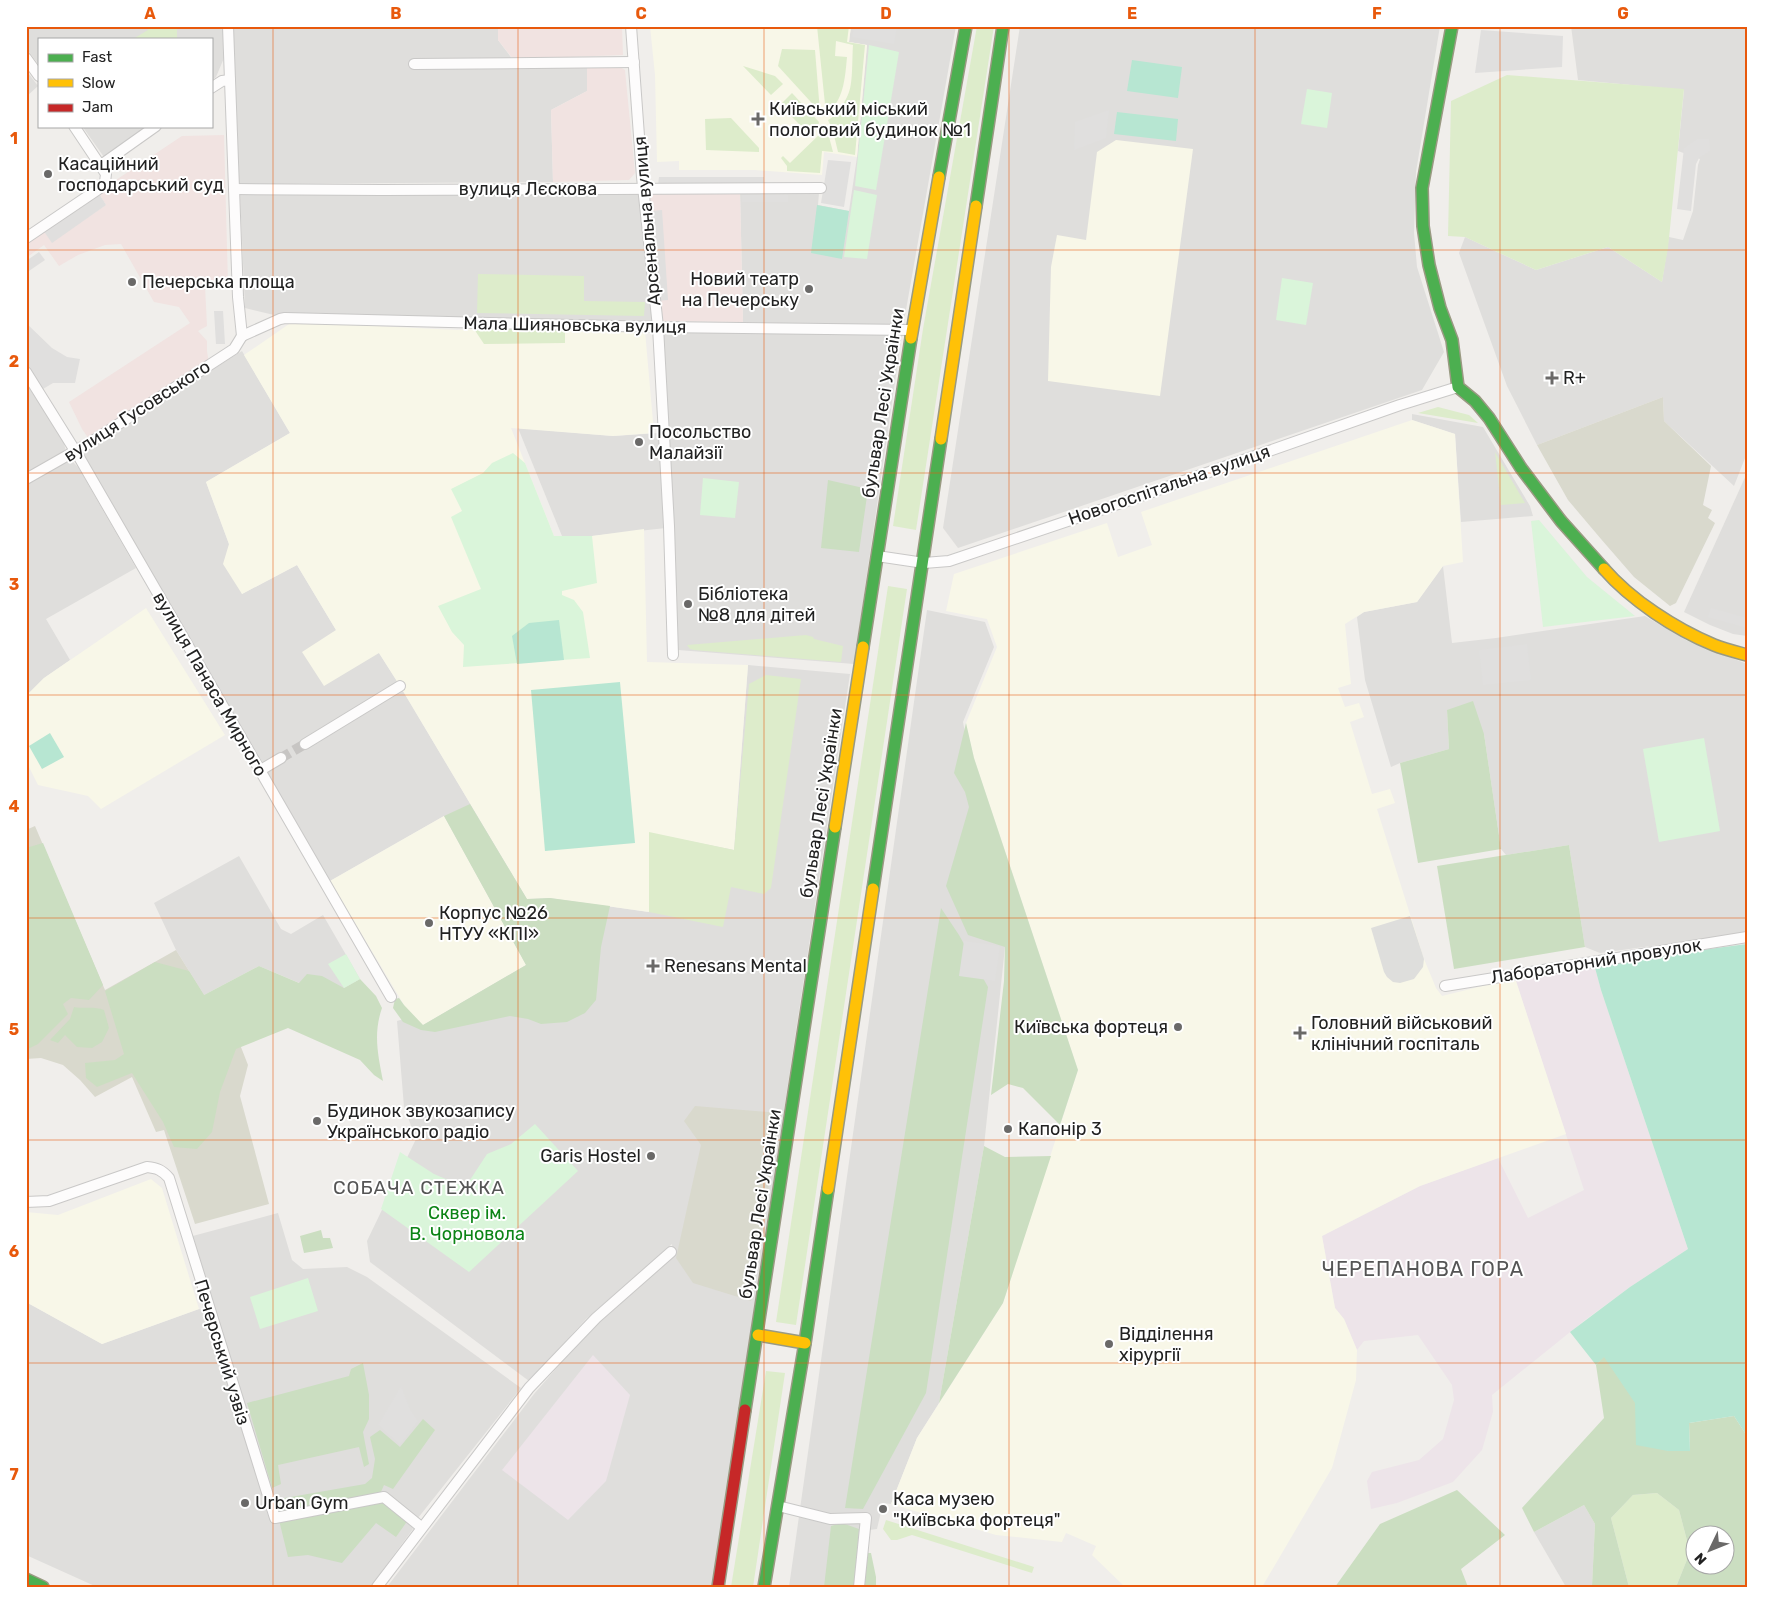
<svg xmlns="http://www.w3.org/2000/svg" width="1773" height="1613" font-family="Rubik,sans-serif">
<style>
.residential{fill:#dfdedc}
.commercial{fill:#f1e3e1}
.industrial{fill:#ede4e9}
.education{fill:#f8f7e8}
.religious{fill:#dededc}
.construction{fill:#d9d9cd}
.grass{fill:#ddeccb}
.forest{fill:#cbdec1;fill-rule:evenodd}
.park{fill:#daf5da}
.pitch{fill:#b7e6d2}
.parking{fill:#e0dfde}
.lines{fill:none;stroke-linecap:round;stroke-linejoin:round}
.street-tunnel{stroke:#c7c5c3;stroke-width:10;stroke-dasharray:10 5;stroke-linecap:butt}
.street-casing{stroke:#c9c8c7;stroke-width:12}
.fast-casing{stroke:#999a82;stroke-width:14}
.slow-casing{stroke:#999a82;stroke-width:14}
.jam-casing{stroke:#999a82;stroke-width:14}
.street{stroke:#fdfcfc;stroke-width:10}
.fast{stroke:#4caf50;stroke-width:11}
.slow{stroke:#ffc107;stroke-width:11}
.jam{stroke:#c62828;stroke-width:11}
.grid{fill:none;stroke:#e8590c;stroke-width:1;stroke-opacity:0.55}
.poi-dot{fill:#6a6968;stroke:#fff;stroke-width:2}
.labels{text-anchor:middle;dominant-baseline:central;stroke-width:4;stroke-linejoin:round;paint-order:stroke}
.poi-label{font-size:18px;fill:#222;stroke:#fff;text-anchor:start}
.street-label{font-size:18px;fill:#222;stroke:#fff}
.park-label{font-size:18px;fill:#0c8416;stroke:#fff}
.neighbourhood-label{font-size:19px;letter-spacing:1px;fill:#555;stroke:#fff}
.quarter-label{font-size:20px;letter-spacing:1px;fill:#555;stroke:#fff}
.neatline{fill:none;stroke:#e8590c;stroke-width:2}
.grid-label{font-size:16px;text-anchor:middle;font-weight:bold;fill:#e8590c}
</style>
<rect width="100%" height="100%" fill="#f0eeeb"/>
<g class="residential">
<path d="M26,26h197l1,32 -8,19 -5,4v-42h-172v26l-13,-17z"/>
<path d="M233,26h265v14l19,25 70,2v24l-36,19 2,72 -315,2z"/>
<path d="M851,26h105l-53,301 -160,-5 -3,-130 79,1 -1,12 31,6 8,-54 10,-112 -18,-3z"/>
<path d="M1020,26h420l-24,146 -2,61 3,34 27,85 -22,38 -464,158 -15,-20z"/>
<path d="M1571,26h176v427l-13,33 -70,-65 -1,-24 -126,48 -30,-59 -48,-133 6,-16 71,33 72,-23 54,35 7,-45 14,3 10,-29 5,-46 2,-6 -22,-8 6,-61 -106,-10z"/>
<path d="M26,70l12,16 -12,11z"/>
<path d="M82,126h65l-43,31z"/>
<path d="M638,192l14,130 -378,-7 -29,-7 -5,-114z"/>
<path d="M662,332l240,2 -48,330 -176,-14z"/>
<path d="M242,351l48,82 -84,49 23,62 13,50 55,-29 39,65 43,23 21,33 127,213 23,-1 99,14v-80l85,17 14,-184 102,9 -138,913h-325l147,-193 53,-61 86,-76 -1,-13 -86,75 -57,62 -159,-119 -3,-21 49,-102 -12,-32 -7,-86 7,-2 19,6 103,-60 -82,-149 -114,65 -249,-429z"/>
<path d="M26,383l38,60 2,9 -40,22z"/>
<path d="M1412,414l71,13 47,79 3,10 -72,6 -6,-88 -43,-14z"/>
<path d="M518,428l95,8 45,-3 8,95 -74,8h-30z"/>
<path d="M70,459l8,8 58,101 -90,51 24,41 -26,18 -18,18v-214z"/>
<path d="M1747,473v163l-14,-2 -23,-9 -26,-13z"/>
<path d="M1443,566l9,77 44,-5 149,-22 41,24 61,24v269l-147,20 -15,-6 -16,-102 -63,10 -5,-6 -17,-115 -37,-24 2,39 -49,14 -9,4 -26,-87 -8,-63 7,-5 53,-10z"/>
<path d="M927,610l58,12 9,25 -31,75 42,225 -21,199 -45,257 -22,35 -26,66 -8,-1 -6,26 -8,1 -4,57h-76z"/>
<path d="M239,856l42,73 10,5 32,-19 37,64 -30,17 -71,-30 -55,29 -28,-45 -22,-47z"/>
<path d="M278,1213l14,47 11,9 44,-2 20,10 154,111 -103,130 -142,-2 -87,-279z"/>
<path d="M26,1302l76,42 97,-35 7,2 66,212 111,-23 25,20 5,9 -43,58h-273l-71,-32z"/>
<path d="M1584,1505l11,19 -3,62 -26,1 -32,-55z"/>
</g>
<g class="commercial">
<path d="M498,26h124l1,29 -110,4 -15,-19z"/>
<path d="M618,66l7,4 10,103 -6,7 -76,2 -2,-72 36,-19v-24z"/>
<path d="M224,135l4,149 -23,2 2,40 -9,5 9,10v10l2,13 -118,78 -9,-13 -13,-27 121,-79 -11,-16 -25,-5 -33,-58 -16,1 -27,10 -19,11 -15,-21 -18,13v-16l17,-12 9,12 54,-37 -8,-13 84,-56z"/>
<path d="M740,192l3,130 -82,-1 -11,-127z"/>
</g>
<g class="industrial">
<path d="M1594,964l7,26 87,259 -58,38 -45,33 -93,75 1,17 -11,38 -29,32 -56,21 -26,6 -4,-28 5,-9 47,-12 24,-21 11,-39 -2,-15 -34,-50 -54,6 -7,9 -13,-31 -9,-11 -13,-72 98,-50 78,-28 30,60 56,-28 -69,-212z"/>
<path d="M593,1355l37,40 -24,86 -38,39 -66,-50z"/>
</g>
<g class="education">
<path d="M650,26h201l-2,16 18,3 -10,112 -33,-5 -2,23 -67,-5h-76v-9l-22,1 -2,-87z"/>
<path d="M1116,140l77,9 -33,247 -112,-15 3,-114 6,-32 29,5 11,-88z"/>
<path d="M292,322l165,8 42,-2 146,3 9,102 -41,3 -102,-8 43,108h38l52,-7 3,133 101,3 -14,185 -85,-17v79l-99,-14 -23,1 -127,-213 -21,-33 -55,33 -22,-34 34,-22 -39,-65 -55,29 -19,-30 6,-20 -23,-62 84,-49 -46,-78z"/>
<path d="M1412,420l43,14 8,128 -20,4 -26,36 -53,10 -19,12 6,60 -13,4 7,19 14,-4 5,14 -14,5 22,72 18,-5 5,14 -18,6 47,150 12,29 6,8 73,-18 51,156 -146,52 -98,50 13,72 9,11 13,31 -1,30 -24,88 -70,119h-137l-33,-32 4,-9 -30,-13 -4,9 -66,-7 -105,-31 26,-66 86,-135 75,-233 -104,-312 -8,-35 31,-76 -10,-28 -41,-8 8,-37 153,-51 11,34 34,-12 -11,-33z"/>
<path d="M146,608l79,127 -124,74 -13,-13 -50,-11 -12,-24v-65l18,-18z"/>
<path d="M444,816l82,149 -103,60 -19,-6v-14l-74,-124z"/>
<path d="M151,1179l11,9 37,121 -97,35 -76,-42v-90l32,3z"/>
</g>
<path class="religious" d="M1410,916l14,43 -1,8 -9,12 -14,4 -7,-1 -6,-5 -3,-5 -13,-44z"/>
<g class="construction">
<path d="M1663,397l1,24 47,45 -8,39 9,5 -4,8 7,5 -39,80 -6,3 -36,-29 -33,-38 -33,-39 -31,-55z"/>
<path d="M35,826l70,164 71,-40 28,45 26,24 18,46 -8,31 29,108 -74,20 -31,-94 -8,2 -24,-55 -37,20 -15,-17 -17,-15 -22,-7 -15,1v-229z"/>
<path d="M695,1106l85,7 -29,188 -58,-18 -17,-25 25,-113 -17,-24z"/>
</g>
<g class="grass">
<path d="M148,26h29v13h-44l15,-9z"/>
<path d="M817,26h32l-2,16 18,3 -10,110 -17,-3 -5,-21 -5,-11c8,-3 18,-19 21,-28 4,-10 3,-34 4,-47l-17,-4 -1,15 12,1c-2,21 -3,44 -21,57z"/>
<path d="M977,26h17l-78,504 -23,-4 30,-197z"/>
<path d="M782,49l33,1 5,62 -42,-46z"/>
<path d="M743,66l32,10 8,8 -12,11z"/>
<path d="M1507,75l177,14 -16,159 -6,34 -54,-35 -72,23 -71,-33 -17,-1 3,-135z"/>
<path d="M792,93l27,29 -1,4 -8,9 -30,-30z"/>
<path d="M731,118l28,30v4l-53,-2 -1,-31z"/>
<path d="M824,126l4,7 5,19 -11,-1 -2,22 -33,-2v-5l-6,-8 2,-2 7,7 33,-32z"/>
<path d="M478,274l106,2v25l61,1 -1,14 -167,-3z"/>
<path d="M499,328l66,2v13l-81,1 -10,-15z"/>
<path d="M1438,407l31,8 9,8 -60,-10z"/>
<path d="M1495,452l30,51 -24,2z"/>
<path d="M888,586l19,3 -111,736 -20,-3z"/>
<path d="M806,635l7,2 1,2 29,7 -2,16 -147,-12 -4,-1 -3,-4z"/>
<path d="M766,675l35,4 -30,209 -7,6 -33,-7 -8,40 -74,-15v-80l85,18 15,-166z"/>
<path d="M766,1371l19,2 -32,214h-22z"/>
<path d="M1657,1493l22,17 11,42 -14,35h-47l-18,-69 22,-23z"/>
<path d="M886,1520l148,47 -2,6 -120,-38 -15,5h-6l-8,-11z"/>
</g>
<g class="forest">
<path d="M828,480l40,9 -9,63 -38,-4z"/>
<path d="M1473,701l11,33 17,115 -83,14 -18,-100 49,-14 -2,-39z"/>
<path d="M966,723l8,35 104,312 -18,55 -37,-37 -15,-4 -17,11 13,-114 1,-34 -37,-12 -22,-49 23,-79 -4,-15 -11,-19z"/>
<path d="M470,804l57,95 23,-1 60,8 -9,41 -5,53 -11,13 -18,9 -26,2 -13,-5 -18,-3 -75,16 -14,-2 -18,-8 -10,-14 2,-9 4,-1 5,7 19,20 103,-60 -82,-149z"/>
<path d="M43,843l60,142 -14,15 -18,-2 -8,6 5,10 -30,30 -12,6v-202z"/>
<path d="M1569,845l16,102 -131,22 -17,-103z"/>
<path d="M941,908l18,27 29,52 -62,406 -63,116 -18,-1z"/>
<path d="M155,962l34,9 15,24 55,-29 40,17 8,-9 15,2 22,12 16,-9 16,17 6,12c-9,26 -4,47 1,73l-9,-6 -14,-15 -72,-32 -52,21 -16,43 -8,40 -15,17 -23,-2 -11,-25 -31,-49 -35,14 -11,-9 -1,-15 30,-3 9,-6 -19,-63z"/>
<path d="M74,1007c11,2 20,-1 30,3l5,18 -7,14 -10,6 -15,-1 -12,-12 -7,8 -8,-3 20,-21z"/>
<path d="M984,1146l21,11 46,-1 -48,147 -64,100z"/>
<path d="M321,1230l2,8h7l3,10 -29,5 -4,-17z"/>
<path d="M1604,1356l64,95h22l-1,-28 45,-7 13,20v151h-71l14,-35 -11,-42 -22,-17 -24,2 -22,23 18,69 -37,-1 3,-62 -11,-19 -50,27 -12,-24 82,-90 -8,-53zM1696,1536h30v30h-30z"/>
<path d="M363,1363l6,32v24l-6,13 6,32 -5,3 -5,-20 -81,18 3,19 -9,4 -25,-85 102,-27 2,-7z"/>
<path d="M423,1419l12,11 -42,59 -9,-4 -4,9 -99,20 -5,-2 -2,-8 5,-5 86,-15 7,-6 3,-19 -5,-22 10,-7 20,17z"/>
<path d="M1457,1490l48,45 -44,34 7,18h-133l45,-63z"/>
<path d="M383,1500l25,20 -12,17 -20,-14 -34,40 -34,-8 -20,2 -9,-37z"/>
<path d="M842,1523l17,6 -5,58h-30l7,-61z"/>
<path d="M866,1553h5l5,24v10h-14z"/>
</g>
<g class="park">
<path d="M869,45l30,7 -23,138 -21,-4z"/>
<path d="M1307,89l25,4 -5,35 -26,-4z"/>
<path d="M854,190l23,5 -10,64 -23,-2z"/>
<path d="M1282,278l31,5 -7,42 -30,-5z"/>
<path d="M513,453l12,10 29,73h38l5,47 -35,8v4l12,5 9,12 7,46 -127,9 1,-22 -12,-13 -14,-26 43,-17 -30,-72 11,-6 -11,-22 32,-16 9,-10z"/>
<path d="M703,478l36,4 -4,36 -35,-3z"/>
<path d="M1539,520l48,57 48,39 -92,11 -12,-106z"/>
<path d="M1704,738l16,93 -61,11 -16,-93z"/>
<path d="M346,954l14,25 -16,9 -16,-24z"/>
<path d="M535,1124l43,47 -109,101 -88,-63 19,-57 34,22 28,12 8,-6 17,-26 24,-10z"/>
<path d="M308,1278l10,33 -58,18 -10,-32z"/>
</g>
<g class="pitch">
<path d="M1132,60l50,7 -4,31 -51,-7z"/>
<path d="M1117,112l61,7 -2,22 -62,-7z"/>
<path d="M817,205l32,6 -7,48 -31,-6z"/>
<path d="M559,620l5,40 -47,4 -5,-28 17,-13z"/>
<path d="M620,682l15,161 -90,8 -14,-161z"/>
<path d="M50,733l14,24 -22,12 -13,-23z"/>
<path d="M1747,944v492l-13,-20 -45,7 1,28h-22l-32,-6 -1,-42 -31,-46 -8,8 -26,-33 60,-45 58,-38 -87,-259 -7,-26z"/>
</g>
<g class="parking">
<path d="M854,26h43l-3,18 -42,-7z"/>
<path d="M1481,30l82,6 -1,31 -87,6z"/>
<path d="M1109,110l-3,28 -32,12 1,-28z"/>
<path d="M1697,139h12l1,12 -11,7 -3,6 -5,47 -14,-2 7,-61z"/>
<path d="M828,160l23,2 -7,45 -23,-4z"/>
<path d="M659,177h105v8h-106z"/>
<path d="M98,192l8,13 -54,38 -9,-13z"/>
<rect x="742" y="195" width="46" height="7"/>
<path d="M662,210l6,90 -11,1 -5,-90z"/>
<path d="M39,252l6,8 -19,13v-12z"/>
<path d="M214,311h9l2,33h-9z"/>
<path d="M26,323l26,25 15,9 13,2 -5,24h-22l-15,9 -12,-20z"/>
<path d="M1711,608l36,10v10l-39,-11z"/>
<path d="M1527,644l4,36 -48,5 -4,-35z"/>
<path d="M964,941l36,5 -5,35 -36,-5z"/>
<path d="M401,1386l9,23 8,12 -18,24 -22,-20z"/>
</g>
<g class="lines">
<path class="street-tunnel" d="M281,758l24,-14"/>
<g class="street-casing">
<g id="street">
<path d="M228,26l10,271 4,39"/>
<path d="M631,26l11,151 16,150 11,199 4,129"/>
<path d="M26,58l13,18"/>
<path d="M414,64l220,-2"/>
<path d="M211,88l11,-7 8,-1"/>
<path d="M101,165l55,-39"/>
<path d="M234,189l148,1 439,-2"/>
<path d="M26,238l74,-50 5,-6 1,-8 -32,-48"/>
<path d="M242,336l38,-17 5,-1 373,9 254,3"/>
<path d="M26,372l53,85 312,540"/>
<path d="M26,479l65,-37 143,-93 8,-13"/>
<path d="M877,556l47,7 25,-2 172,-58 279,-98 58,-18"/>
<path d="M305,744l95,-58"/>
<path d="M259,771l22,-13"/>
<path d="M1445,986l302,-49"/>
<path d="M26,1202l23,-1 98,-34c10,1 15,3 22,11l106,340 109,-21 37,30"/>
<path d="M778,1506l52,13 36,-1 -7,69"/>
<path d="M377,1587l152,-199 67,-70 75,-66"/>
</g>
</g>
<g class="fast-casing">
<g id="fast">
<path d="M1452,26l-30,162 1,38 6,39 11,43 12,32 6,47 17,14 14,17 32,50 40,53 43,48"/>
<path d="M939,177l27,-151"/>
<path d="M976,206l27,-180"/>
<path d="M863,647l48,-309"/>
<path d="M873,889l68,-450"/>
<path d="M745,1410l90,-583"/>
<path d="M26,1579l17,8"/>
<path d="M764,1587l41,-244 23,-154"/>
</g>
</g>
<g class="slow-casing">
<g id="slow">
<path d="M911,338l28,-161"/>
<path d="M941,439l35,-233"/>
<path d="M1604,569c27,31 71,60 110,76 10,4 22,7 33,10"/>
<path d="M835,827l28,-180"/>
<path d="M828,1189l45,-300"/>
<path d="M758,1335l47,8"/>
</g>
</g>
<g class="jam-casing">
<path id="jam" d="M718,1587l27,-177"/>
</g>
<use href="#street" class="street"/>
<use href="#fast" class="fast"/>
<use href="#slow" class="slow"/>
<use href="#jam" class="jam"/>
</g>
<path class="grid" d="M273,26v1561M518,26v1561M764,26v1561M1009,26v1561M1255,26v1561M1500,26v1561M26,250h1721M26,473h1721M26,695h1721M26,918h1721M26,1140h1721M26,1363h1721"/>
<g class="poi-dot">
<path d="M755.5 111.5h5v5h5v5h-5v5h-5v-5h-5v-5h5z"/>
<circle cx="48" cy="174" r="5"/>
<circle cx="132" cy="282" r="5"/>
<circle cx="809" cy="289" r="5"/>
<path d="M1549.5 370.5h5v5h5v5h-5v5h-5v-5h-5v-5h5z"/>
<circle cx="639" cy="442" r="5"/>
<circle cx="688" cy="604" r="5"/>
<circle cx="429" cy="923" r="5"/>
<path d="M650.5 958.5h5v5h5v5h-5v5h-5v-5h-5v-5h5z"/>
<circle cx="1178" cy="1027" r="5"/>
<path d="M1297.5 1025.5h5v5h5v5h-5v5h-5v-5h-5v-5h5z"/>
<circle cx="317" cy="1121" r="5"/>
<circle cx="1008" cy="1129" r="5"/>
<circle cx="651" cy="1156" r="5"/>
<circle cx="1109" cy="1344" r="5"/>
<circle cx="245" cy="1503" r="5"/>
<circle cx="883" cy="1509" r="5"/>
</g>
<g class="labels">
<g class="poi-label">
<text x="769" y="109">Київський міський<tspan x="769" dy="21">пологовий будинок №1</tspan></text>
<text x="58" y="164">Касаційний<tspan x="58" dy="21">господарський суд</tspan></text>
<text x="799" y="279" text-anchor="end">Новий театр<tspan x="799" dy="21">на Печерську</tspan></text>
<text x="142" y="282">Печерська площа</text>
<text x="1563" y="378">R+</text>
<text x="649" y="432">Посольство<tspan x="649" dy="21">Малайзії</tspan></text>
<text x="698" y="594">Бібліотека<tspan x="698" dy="21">№8 для дітей</tspan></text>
<text x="439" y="913">Корпус №26<tspan x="439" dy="21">НТУУ «КПІ»</tspan></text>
<text x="664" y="966">Renesans Mental</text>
<text x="1311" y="1023">Головний військовий<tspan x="1311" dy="21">клінічний госпіталь</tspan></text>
<text x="1168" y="1027" text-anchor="end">Київська фортеця</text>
<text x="327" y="1111">Будинок звукозапису<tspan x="327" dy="21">Українського радіо</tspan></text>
<text x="1018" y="1129">Капонір 3</text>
<text x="641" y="1156" text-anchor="end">Garis Hostel</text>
<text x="1119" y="1334">Відділення<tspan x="1119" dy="21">хірургії</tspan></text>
<text x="893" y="1499">Каса музею<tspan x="893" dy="21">"Київська фортеця"</tspan></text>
<text x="255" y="1503">Urban Gym</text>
</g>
<g class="street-label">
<text x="528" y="189">вулиця Лєскова</text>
<text transform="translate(647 221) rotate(-95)">Арсенальна вулиця</text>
<text transform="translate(575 325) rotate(1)">Мала Шияновська вулиця</text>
<text transform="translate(883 403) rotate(-81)">бульвар Лесі Українки</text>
<text transform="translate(137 411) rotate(-33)">вулиця Гусовського</text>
<text transform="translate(1169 485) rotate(-19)">Новогоспітальна вулиця</text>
<text transform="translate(210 684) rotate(60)">вулиця Панаса Мирного</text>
<text transform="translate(821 803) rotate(-81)">бульвар Лесі Українки</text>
<text transform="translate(1596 961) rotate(-9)">Лабораторний провулок</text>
<text transform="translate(760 1204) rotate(-81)">бульвар Лесі Українки</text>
<text transform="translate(222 1352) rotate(73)">Печерський узвіз</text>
</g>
<g class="park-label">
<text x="467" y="1213">Сквер ім.<tspan x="467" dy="21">В. Чорновола</tspan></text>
</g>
<g class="neighbourhood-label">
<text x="419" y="1187">СОБАЧА СТЕЖКА</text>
</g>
<g class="quarter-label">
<text x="1423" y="1269">ЧЕРЕПАНОВА ГОРА</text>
</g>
</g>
<rect width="1773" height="1613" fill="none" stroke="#ffffff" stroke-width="55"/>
<rect x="38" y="38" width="175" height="90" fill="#ffffff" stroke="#a7a7a7"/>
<rect x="48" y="54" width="25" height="8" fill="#4caf50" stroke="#a7a7a7"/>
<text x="82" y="62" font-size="15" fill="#222222">Fast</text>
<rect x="48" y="79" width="25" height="8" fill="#ffc107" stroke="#a7a7a7"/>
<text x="82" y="88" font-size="15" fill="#222222">Slow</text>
<rect x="48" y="104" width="25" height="8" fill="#c62828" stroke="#a7a7a7"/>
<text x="82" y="112" font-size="15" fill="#222222">Jam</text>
<g transform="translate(1710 1550) rotate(227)"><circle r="24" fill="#ffffff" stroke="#a7a7a7"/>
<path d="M0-4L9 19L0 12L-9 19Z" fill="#6a6968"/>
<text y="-8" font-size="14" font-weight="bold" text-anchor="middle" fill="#222222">N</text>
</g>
<rect x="28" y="28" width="1718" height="1558" class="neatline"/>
<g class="grid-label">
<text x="150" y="19">A</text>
<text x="396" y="19">B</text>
<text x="641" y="19">C</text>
<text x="886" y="19">D</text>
<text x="1132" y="19">E</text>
<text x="1377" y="19">F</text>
<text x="1623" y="19">G</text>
<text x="14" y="144">1</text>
<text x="14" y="367">2</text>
<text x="14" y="590">3</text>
<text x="14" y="812">4</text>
<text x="14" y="1035">5</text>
<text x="14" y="1257">6</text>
<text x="14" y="1480">7</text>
</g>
</svg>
